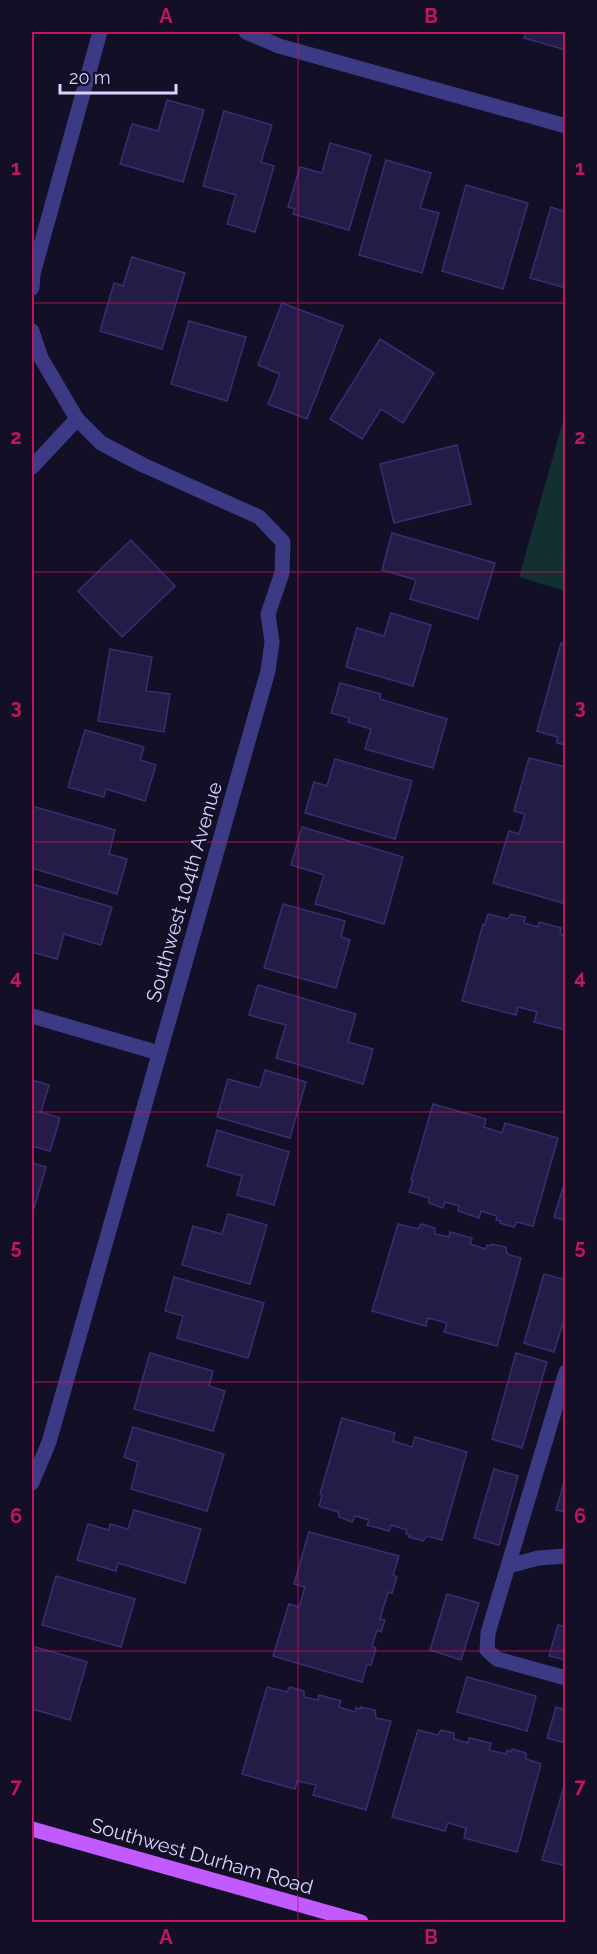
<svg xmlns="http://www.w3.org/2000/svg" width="597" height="1954" font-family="Raleway,sans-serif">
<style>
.green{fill:#12302f}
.building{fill:#241b47;stroke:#3b2d73;stroke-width:1.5}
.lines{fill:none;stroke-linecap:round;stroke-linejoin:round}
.service{stroke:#3d3a85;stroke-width:15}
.minor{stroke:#3d3a85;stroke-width:15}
.primary{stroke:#c25bff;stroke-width:15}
.grid{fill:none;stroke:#c2185b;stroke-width:1.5;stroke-opacity:0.55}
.labels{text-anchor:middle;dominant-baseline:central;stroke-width:4.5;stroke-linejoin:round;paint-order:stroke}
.street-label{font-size:20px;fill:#d9d4ff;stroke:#130f26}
.neatline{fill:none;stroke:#c2185b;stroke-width:2}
.grid-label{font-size:20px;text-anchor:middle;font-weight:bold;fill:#c2185b}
</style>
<rect width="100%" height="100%" fill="#130f26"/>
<path class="green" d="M565,414v177l-46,-14z"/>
<g class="building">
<path d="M526,32h40v18l-42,-12z"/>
<path d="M167,100l37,10 -21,72 -63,-18 12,-40 26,7z"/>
<path d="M224,111l48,14 -11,37 13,4 -19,66 -28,-8 9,-29 -33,-9z"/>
<path d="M330,143l41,12 -22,75 -56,-16 2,-5 -7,-2 12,-40 22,6z"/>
<path d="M386,160l45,13 -11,35 19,5 -17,60 -63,-18z"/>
<path d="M466,185l62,18 -25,86 -61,-18z"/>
<path d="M551,207l15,5v76l-36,-10z"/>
<path d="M132,257l53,16 -23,76 -62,-18 14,-48 9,3z"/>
<path d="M282,303l61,23 -36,93 -39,-15 12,-30 -22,-9z"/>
<path d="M189,321l57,16 -19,64 -56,-17z"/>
<path d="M380,339l54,34 -31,50 -22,-14 -19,30 -32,-20z"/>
<path d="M457,445l14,59 -77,19 -14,-59z"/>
<path d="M392,533l103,30 -17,56 -68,-20 6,-19 -34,-10z"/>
<path d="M131,540l44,46 -53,51 -44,-46z"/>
<path d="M391,613l40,12 -18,61 -67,-19 11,-39 27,8z"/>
<path d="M561,643l5,1v101l-9,-2v-6l-20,-6z"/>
<path d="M110,649l42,8 -6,34 24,3 -6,38 -66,-11z"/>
<path d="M340,683l41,11 -1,5 67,20 -14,49 -68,-19 6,-20 -23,-7 1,-4 -18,-5z"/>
<path d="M85,730l59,17 -4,13 16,5 -11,36 -39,-12 -2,8 -36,-10z"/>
<path d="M529,758l37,9v137l-73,-21 16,-52 10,3 6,-20 -11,-3z"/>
<path d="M335,759l77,22 -17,58 -90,-26 9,-31 13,4z"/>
<path d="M32,806l83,24 -6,24 18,5 -10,35 -85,-26z"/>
<path d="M302,827l101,30 -19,67 -69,-20 9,-29 -33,-10z"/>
<path d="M32,884l80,23 -11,38 -37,-11 -7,25 -25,-7z"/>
<path d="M283,904l62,17 -4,16 9,3 -14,48 -72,-20z"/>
<path d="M488,914l20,5 3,-5 14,3 -1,6 14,4 1,-5 22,6 -1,6 6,2v94l-32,-8 3,-10 -19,-5 -2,8 -54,-14 21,-77 2,1z"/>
<path d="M258,985l98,29 -8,28 25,7 -10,35 -87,-26 10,-33 -37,-10z"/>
<path d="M265,1070l41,12 -16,56 -73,-21 11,-38 32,9z"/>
<path d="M32,1080l17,5 -8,27 19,6 -10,33 -18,-5z"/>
<path d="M433,1104l53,15 -2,8 18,6 3,-10 53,15 -25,88 -16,-4 -3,5 -14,-4 1,-2 -5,-1 1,-4 -16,-5 -2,7 -21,-7 1,-5 -14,-4 -2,6 -14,-5v-5l-20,-6 4,-11 -2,-1z"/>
<path d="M217,1130l72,22 -15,53 -37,-10 5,-19 -35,-10z"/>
<path d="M32,1163l14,4 -14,48z"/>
<path d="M566,1178v43l-12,-4z"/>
<path d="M228,1214l39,11 -17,59 -68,-19 11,-39 29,8z"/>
<path d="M398,1224l20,5 3,-5 14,4v6l14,3 1,-5 22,6 -2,6 16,5 1,-4 4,1 1,-2 14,3 1,7 14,4 -24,88 -53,-14 3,-9 -19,-5 -2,8 -54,-15z"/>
<path d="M544,1274l22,6v33l-12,39 -30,-9z"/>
<path d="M174,1277l90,26 -16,55 -71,-20 6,-22 -18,-5z"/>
<path d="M150,1353l63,18 -4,15 16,5 -12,40 -79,-22z"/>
<path d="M516,1353l31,9 -25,86 -30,-9z"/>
<path d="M342,1418l53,15 -2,8 19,6 3,-10 52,15 -25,88 -15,-4 -4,5 -14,-4 1,-2 -4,-1 1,-4 -16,-5 -2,6 -22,-6 2,-5 -14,-4 -3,6 -13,-5 -1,-5 -19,-6 3,-11 -2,-1z"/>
<path d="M133,1427l91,27 -17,57 -76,-22 7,-27 -14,-5z"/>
<path d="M494,1469l24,7 -19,69 -25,-7z"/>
<path d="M566,1476v36l-10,-2z"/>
<path d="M134,1510l67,19 -16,54 -67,-20 -2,8 -39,-11 11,-36 21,6 1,-6 18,5z"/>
<path d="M309,1532l90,24 -6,19 4,2 -5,16 -4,-1 -8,27 5,1 -4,12 -4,-2 -5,16 4,2 -5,17 -4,-1 -5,18 -89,-26 16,-52 10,3 6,-20 -11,-3z"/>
<path d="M56,1576l79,23 -14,48 -79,-22z"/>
<path d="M447,1594l32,9 -18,57 -31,-10z"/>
<path d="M558,1625l8,2v33l-17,-4z"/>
<path d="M32,1646l55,16 -17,58 -38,-11z"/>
<path d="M467,1677l69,19 -9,35 -70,-19z"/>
<path d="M267,1687l20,5 3,-5 14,4v6l14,3 1,-5 22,6 -2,6 16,5 1,-4 5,1v-2l14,3 1,8 15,3 -25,89 -53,-15 3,-10 -19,-4 -2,8 -53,-15z"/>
<path d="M556,1707l10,3v33l-19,-5z"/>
<path d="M418,1730l20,5 3,-5 13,3v6l14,4 1,-5 22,5 -2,7 17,4 1,-4 4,2 1,-3 14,4v6l15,5 -24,88 -53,-14 2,-10 -18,-5 -3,8 -53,-14z"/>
<path d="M566,1780v86l-24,-6z"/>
</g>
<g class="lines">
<g class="service">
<path d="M566,1372l-78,261 -1,17 10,9 69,19"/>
<path d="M509,1566l29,-8 28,-2"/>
</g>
<g class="minor">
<path d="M246,32l33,14 287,80"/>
<path d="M32,288l1,-14 67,-242"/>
<path d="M32,331l9,27 36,61 24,24 42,22 116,52 24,25 -1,31 -14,41 4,28 -4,29 -219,771 -17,41"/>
<path d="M32,467l45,-48"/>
<path d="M32,1016l127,37"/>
</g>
<path class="primary" d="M32,1829l329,93"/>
</g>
<path class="grid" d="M298,32v1890M32,303h534M32,572h534M32,842h534M32,1112h534M32,1382h534M32,1651h534"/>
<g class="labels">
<g class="street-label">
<text transform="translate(184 892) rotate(-74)">Southwest 104th Avenue</text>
<text transform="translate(202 1856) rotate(16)">Southwest Durham Road</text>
</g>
</g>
<rect width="597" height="1954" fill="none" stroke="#130f26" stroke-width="66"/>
<path d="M60 84v9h116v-9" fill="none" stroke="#d9d4ff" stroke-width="3"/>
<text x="69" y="84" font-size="18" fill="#d9d4ff" stroke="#130f26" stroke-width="4.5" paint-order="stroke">20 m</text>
<rect x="33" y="33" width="531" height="1888" class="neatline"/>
<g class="grid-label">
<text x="166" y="23">A</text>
<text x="431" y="23">B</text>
<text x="16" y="175">1</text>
<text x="580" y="175">1</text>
<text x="16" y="444">2</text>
<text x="580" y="444">2</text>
<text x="16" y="714">3</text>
<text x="580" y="714">3</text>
<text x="16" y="984">4</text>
<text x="580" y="984">4</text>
<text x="16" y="1254">5</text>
<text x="580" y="1254">5</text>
<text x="16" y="1523">6</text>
<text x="580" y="1523">6</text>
<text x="16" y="1793">7</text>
<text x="580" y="1793">7</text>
<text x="166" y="1944">A</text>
<text x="431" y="1944">B</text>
</g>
</svg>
